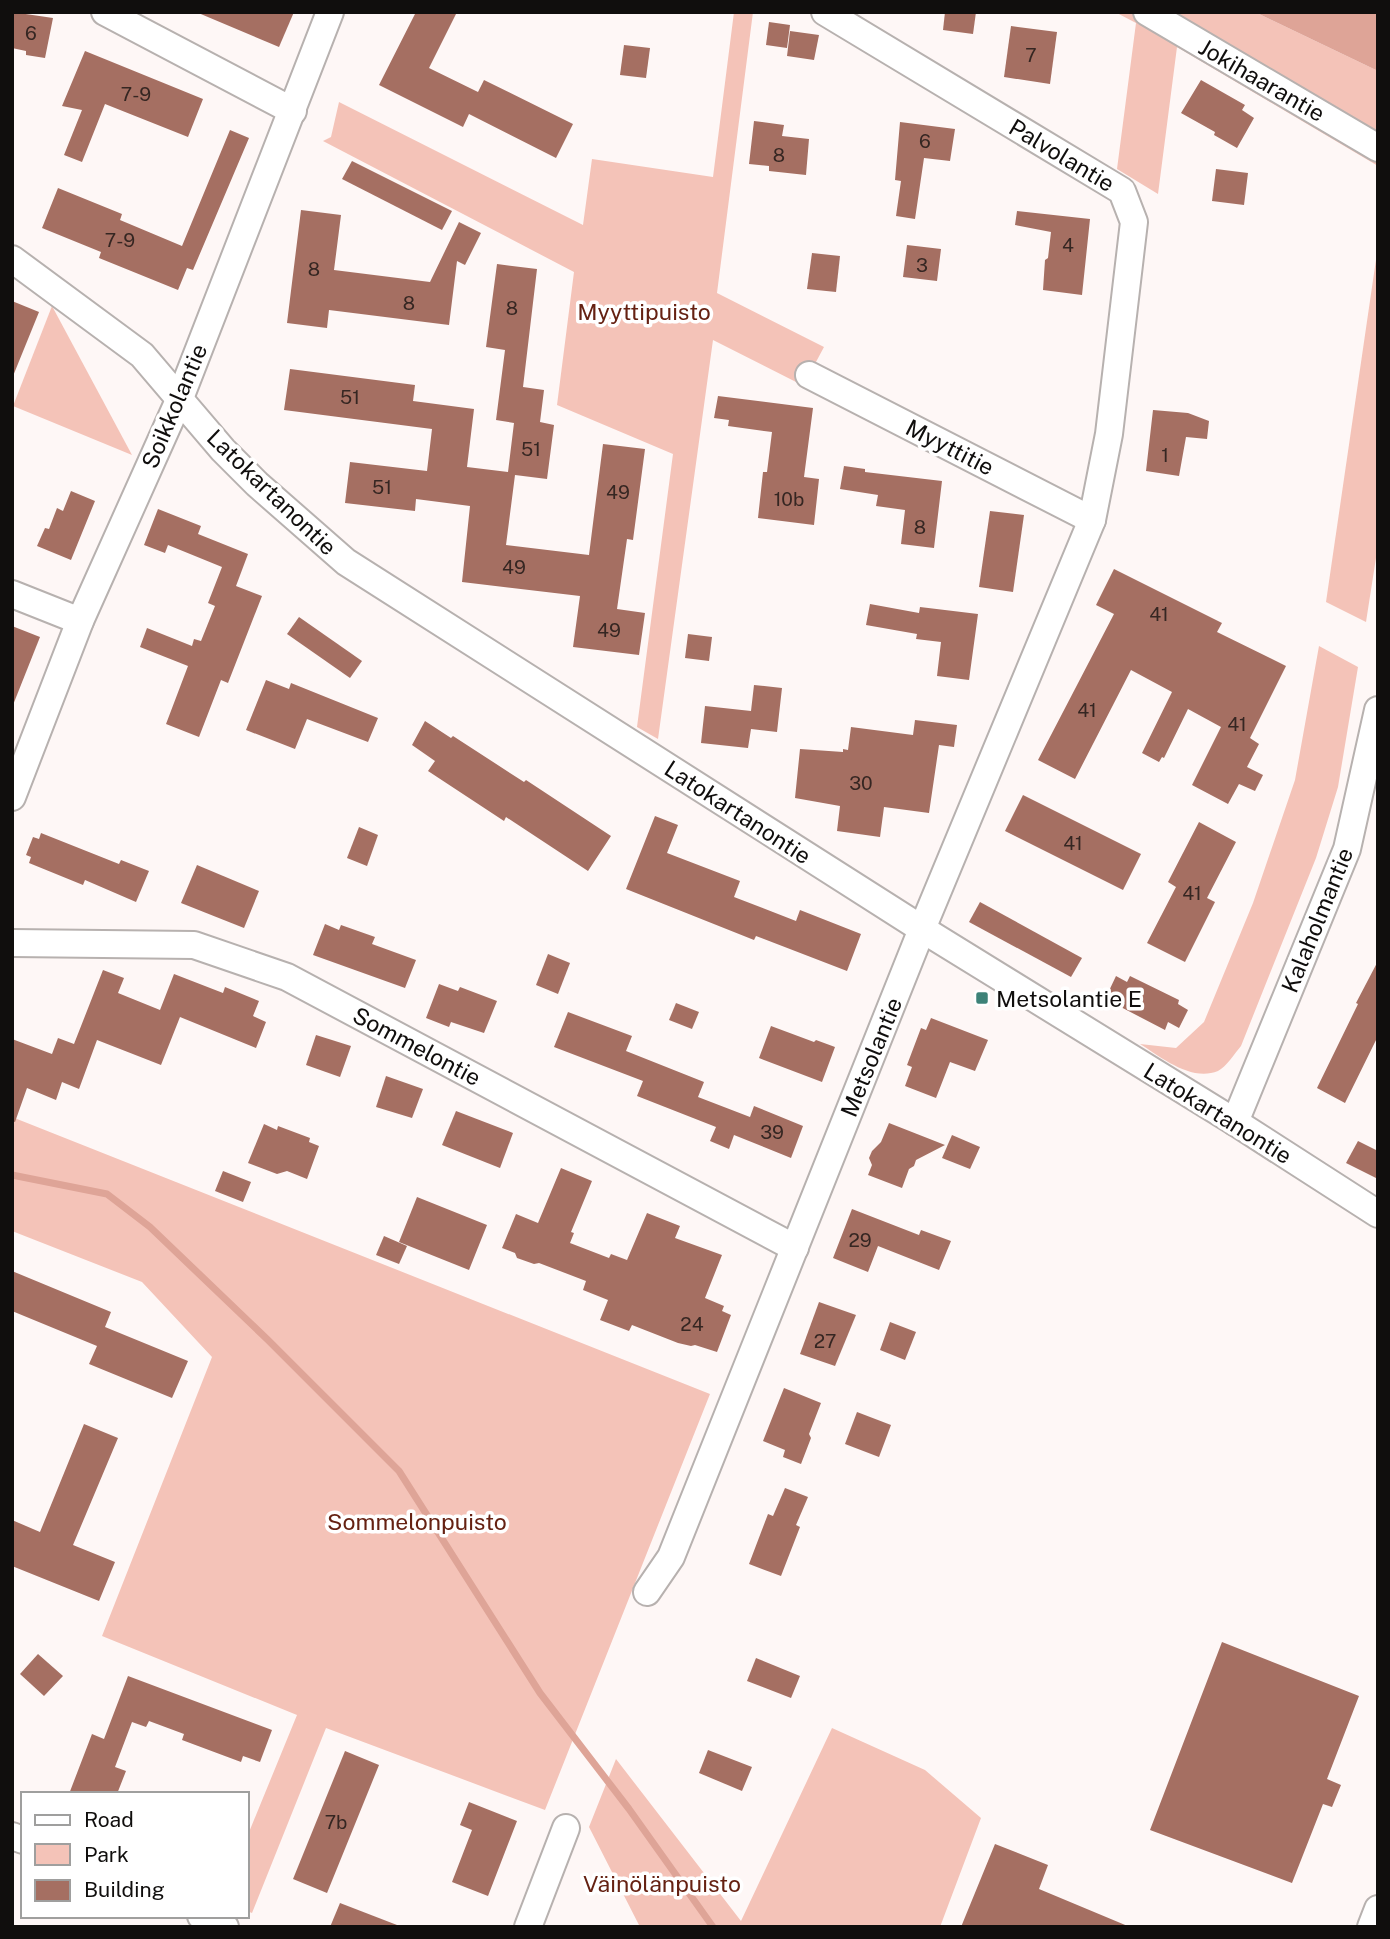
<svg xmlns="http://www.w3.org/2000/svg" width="1390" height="1939" font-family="'Public Sans',sans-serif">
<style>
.green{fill:#f4c3b8}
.water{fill:#dea497}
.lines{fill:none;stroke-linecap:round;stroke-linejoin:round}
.stream{stroke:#dea497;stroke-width:7}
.building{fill:#a56f62}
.minor-casing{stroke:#b7b1af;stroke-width:30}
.minor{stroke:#fff;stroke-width:26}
.poi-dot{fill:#3d8278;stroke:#fff;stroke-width:2.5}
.labels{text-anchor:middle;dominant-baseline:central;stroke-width:7;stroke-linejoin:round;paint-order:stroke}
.number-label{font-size:19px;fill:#352622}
.street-label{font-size:23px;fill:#100e0d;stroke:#fff}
.park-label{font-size:23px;fill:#652112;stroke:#fff}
.poi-label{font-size:23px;fill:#100e0d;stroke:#fff;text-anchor:start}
</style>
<rect width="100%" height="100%" fill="#fef7f6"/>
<g class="green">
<path d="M734,12h19l-36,281 107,54 -15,28 -9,9 -87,-44 -55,399 -21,-12 36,-273 -116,-49 17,-133 -251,-131 8,-4 8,-35 244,123 9,-66 121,18z"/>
<path d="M1115,12h140l123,59v95l-201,-119 -19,147 -41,-25 19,-146z"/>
<path d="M1378,246v299l-12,77 -40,-20z"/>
<path d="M52,306l80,149 -119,-49z"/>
<path d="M1319,646l39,21 -20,120 -22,71 -75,188c-6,7 -15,21 -23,25 -27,11 -57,-14 -78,-27l36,4 28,-26 49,-119 42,-123z"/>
<path d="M12,1117l698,277 -165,416 -219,-82 -74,185 -5,-2v-74l50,-122 -195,-79 110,-279 -70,-75 -130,-51z"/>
<path d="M832,1728l93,42 56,48 -41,109h-300l-51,-100 27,-68 125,162z"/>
</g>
<path class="water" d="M1255,12h123v59z"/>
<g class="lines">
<path class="stream" d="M12,1175l95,19 43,33 118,113 131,131 141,222 89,116 84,118"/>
</g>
<g class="building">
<path d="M12,12l41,6 -8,40 -19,-3v-4l-14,-3z"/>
<path d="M196,12h98l-15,35z"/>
<path d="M416,12h41l-28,56 49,24 6,-12 89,44 -17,34 -87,-44 -6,13 -84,-42z"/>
<path d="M945,12h31l-3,22 -30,-4z"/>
<path d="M769,22l21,3 -3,23 -21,-3z"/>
<path d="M1011,26l46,6 -7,52 -46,-7z"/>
<path d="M790,31l29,4 -5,25 -27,-4z"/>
<path d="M624,45l26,3 -4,30 -26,-3z"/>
<path d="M85,51l118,48 -15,38 -83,-33 -23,58 -18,-7 18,-45 -20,-4z"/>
<path d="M1201,80l44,25 -3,5 12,8 -17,30 -23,-13 1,-3 -34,-19z"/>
<path d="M754,121l30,4 -2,11 27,3 -3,36 -37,-4v-5l-20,-2z"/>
<path d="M900,122l55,7 -5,32 -26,-3 -9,61 -19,-3 5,-35 -6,-1z"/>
<path d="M230,130l19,8 -56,132 -6,-2 -9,22 -79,-32 2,-6 -59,-24 16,-40 64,26 -2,6 62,26z"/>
<path d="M352,161l100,50 -10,19 -100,-51z"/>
<path d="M1216,169l32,4 -4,32 -32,-4z"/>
<path d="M301,210l40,5 -7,55 96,12 29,-60 22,11 -16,32 -8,-4 -8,64 -120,-15 -2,18 -40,-5z"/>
<path d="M1017,211l73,8 -8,76 -39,-5 2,-30 3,-2 3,-26 -36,-7z"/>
<path d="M907,245l34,4 -4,32 -34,-4z"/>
<path d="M812,253l28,3 -4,36 -29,-3z"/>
<path d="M497,264l40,5 -14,118 21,3 -4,32 14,3 -7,54 -32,-4 -9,70 83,10 14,-111 42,5 -12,91 -6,-1 -10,70 28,4 -6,42 -66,-8 7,-51 -118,-14 8,-76 -54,-7 -1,12 -70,-8 5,-41 77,9 5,-42 -148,-19 6,-41 125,16 -2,16 61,8 -7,58 41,5 6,-49 -18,-3 9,-70 -19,-3z"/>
<path d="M12,301l27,11 -26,64h-1z"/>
<path d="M718,396l95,12 -9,69 15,2 -5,46 -56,-7 5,-46h4l5,-40 -44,-6 1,-6 -15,-2z"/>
<path d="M1153,410l35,3 21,8 -2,18 -21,-2 -7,39 -33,-5z"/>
<path d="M844,466l21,3v3l77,9 -8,67 -33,-4 4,-34 -29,-4 2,-11 -38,-6z"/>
<path d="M71,491l24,10 -24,59 -34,-14 8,-18 4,1 8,-21 6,3z"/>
<path d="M158,509l43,17 -3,8 50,20 -12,32 26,10 -34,87 -7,-3 -22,57 -33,-13 22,-58 -48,-19 7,-19 45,18 2,-7 7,2 14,-35 -7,-3 14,-36 -54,-22 -3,8 -21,-8z"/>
<path d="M990,511l34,4 -11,77 -34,-5z"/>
<path d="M1114,569l108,54 -5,9 69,34 -36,72 9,6 -12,23 16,8 -8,16 -16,-7 -11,20 -36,-19 29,-58 -33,-18 -24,49 -2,-1 -3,5 -17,-9 30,-61 -41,-22 -56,109 -37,-19 76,-146 -18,-9z"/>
<path d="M870,604l49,9 1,-6 58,7 -9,66 -32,-4 4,-34 -25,-3 1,-5 -51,-9z"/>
<path d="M299,617l63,44 -12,17 -63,-44z"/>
<path d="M12,626l28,11 -27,68h-1z"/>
<path d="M688,634l24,3 -3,24 -24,-3z"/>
<path d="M266,680l23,9 2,-6 87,35 -10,24 -61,-23 -12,30 -49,-19z"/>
<path d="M754,685l28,3 -5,44 -26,-3 -3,19 -47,-5 4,-37 46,5z"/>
<path d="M915,720l42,5 -3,22 -15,-2 -10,68 -45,-6 -4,30 -43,-6 3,-25 -45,-8 5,-49 43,3v-3l5,1 3,-23 62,8z"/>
<path d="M425,721l26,17 2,-2 71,46 2,-2 85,56 -23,35 -82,-54 -2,4 -76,-50 7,-10 -23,-16z"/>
<path d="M1023,795l118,59 -18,36 -118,-59z"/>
<path d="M655,816l23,9 -11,28 73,28 -6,16 62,24 4,-11 61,24 -14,37 -91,-35 -2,4 -128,-51z"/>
<path d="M1199,822l37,20 -29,56 8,4 -30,60 -38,-19 29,-56 -8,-5z"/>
<path d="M359,827l19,8 -11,31 -20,-8z"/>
<path d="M41,833l78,31 2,-4 28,11 -13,31 -51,-22 -2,5 -54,-22 2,-6 -5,-2 7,-18 6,2z"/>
<path d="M197,865l62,26 -15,37 -63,-25z"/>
<path d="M980,902l102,56 -11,19 -102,-55z"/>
<path d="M325,924l14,6 2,-5 34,12 -3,7 44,16 -11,28 -92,-33z"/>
<path d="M548,954l22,9 -12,31 -22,-9z"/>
<path d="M1378,961v75l-33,67 -28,-15 41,-84 -2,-1z"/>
<path d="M103,970l21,8 -6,15 42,17 14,-36 49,19 2,-6 34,14 -6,15 13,6 -10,26 -76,-31 -19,48 -64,-25 -18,49 -17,-7 -6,18 -29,-12 -12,34 -3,-1v-82l40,15 6,-16 16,6z"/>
<path d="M1116,976l11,6 3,-6 49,24 -1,4 10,6 -9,18 -11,-6 -3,8 -50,-26 2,-3 -10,-6z"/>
<path d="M439,984l19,7 2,-4 37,14 -13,32 -33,-11 -2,5 -23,-9z"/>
<path d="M676,1003l23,9 -7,17 -23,-9z"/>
<path d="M568,1012l64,24 -6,15 78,31 -6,15 52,20 4,-11 49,20 -12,32 -57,-23 -5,14 -19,-8 6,-14 -79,-31 6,-15 -89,-34z"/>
<path d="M931,1018l57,22 -13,31 -25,-9 -14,36 -31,-12 7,-19 -5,-2 14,-37 5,2z"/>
<path d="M771,1026l43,16 2,-2 19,7 -13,35 -63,-24z"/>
<path d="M316,1035l35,11 -11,31 -34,-12z"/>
<path d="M386,1076l37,13 -11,29 -36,-11z"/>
<path d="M456,1111l57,22 -13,35 -58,-23z"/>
<path d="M889,1123l56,22 -29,15 -2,6 -5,3 -7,19 -34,-13 4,-10 -3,-7 3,-7 9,-9z"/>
<path d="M264,1124l13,6 1,-4 32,12 -1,4 10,4 -12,33 -20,-8 -10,3 -29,-11z"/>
<path d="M952,1135l28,12 -10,22 -28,-11z"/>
<path d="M1358,1141l20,10v28l-32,-16z"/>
<path d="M561,1168l31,13 -21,51 3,1 -4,10 39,15 2,-4 16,6 20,-47 33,13 -5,12 47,17 -17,43 19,8 -2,5 9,4 -14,37 -22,-7 -4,1 -13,-3 -46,-18 -3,6 -29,-11 8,-20 -25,-10 3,-9 -47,-18 -5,1 -17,-6 -2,-5 -13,-5 14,-34 22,9z"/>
<path d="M223,1171l28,11 -8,20 -28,-11z"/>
<path d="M417,1197l70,28 -18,45 -70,-28z"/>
<path d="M852,1209l67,26 2,-5 30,11 -12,29 -61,-24 -10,26 -35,-14z"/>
<path d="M384,1236l23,10 -8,18 -23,-9z"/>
<path d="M12,1271l99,41 -6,15 83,34 -16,37 -83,-34 8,-18 -85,-35z"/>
<path d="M819,1302l37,13 -21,51 -35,-12z"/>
<path d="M890,1322l26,10 -11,28 -25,-10z"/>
<path d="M784,1388l37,15 -12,31 2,4 -10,26 -18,-7 2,-7 -22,-9z"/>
<path d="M857,1412l34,13 -12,32 -34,-13z"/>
<path d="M84,1424l34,14 -45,107 42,17 -16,39 -87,-35v-46l28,12z"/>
<path d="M785,1488l23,9 -12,28 4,2 -19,49 -32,-12 19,-50 5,2z"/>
<path d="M1222,1642l137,54 -32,83 14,6 -9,22 -9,-3 -31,79 -142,-53z"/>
<path d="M38,1654l25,22 -19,20 -24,-22z"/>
<path d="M756,1658l44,18 -9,22 -44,-17z"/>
<path d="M128,1676l144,54 -12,32 -17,-6 -2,6 -59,-22 2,-6 -35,-13 -3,6 -14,-5 -17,45 11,4 -9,23h-48l23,-60 12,5z"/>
<path d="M708,1750l44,17 -10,24 -43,-18z"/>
<path d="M345,1751l34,14 -52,128 -34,-14z"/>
<path d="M469,1802l48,19 -29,75 -36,-14 20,-52 -12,-5z"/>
<path d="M995,1844l53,21 -9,24 91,38h-169z"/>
<path d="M340,1903l57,22v2h-67z"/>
</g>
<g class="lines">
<g class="minor-casing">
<g id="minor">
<path d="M105,12l188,99"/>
<path d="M1147,12l231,136"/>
<path d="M12,259l130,96 81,95 34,34 89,78 576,367 313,193 143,92"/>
<path d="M809,375l283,145"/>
<path d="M12,594l68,27"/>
<path d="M12,797l68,-176 100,-223 150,-386"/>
<path d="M12,943l182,2 93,32 508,271"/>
<path d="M1235,1122l112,-273 31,-139"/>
<path d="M647,1592l24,-35 251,-628 170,-409 17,-86 25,-212 -12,-31 -297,-179"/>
<path d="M12,1836l11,4"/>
<path d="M201,1916l24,11"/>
<path d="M528,1927l38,-99"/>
<path d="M1371,1927l7,-18"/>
</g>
</g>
<use href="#minor" class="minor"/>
</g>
<rect class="poi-dot" x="975" y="991" width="14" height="14" rx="3.5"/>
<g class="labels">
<g class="number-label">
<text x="31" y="33">6</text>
<text x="1031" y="55">7</text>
<text x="136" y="94">7-9</text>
<text x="925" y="141">6</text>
<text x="779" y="155">8</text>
<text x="120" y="240">7-9</text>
<text x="1068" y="245">4</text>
<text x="922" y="265">3</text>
<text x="314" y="269">8</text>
<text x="409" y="303">8</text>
<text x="512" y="308">8</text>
<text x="350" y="397">51</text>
<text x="531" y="449">51</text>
<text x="1165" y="455">1</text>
<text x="382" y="487">51</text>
<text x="618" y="492">49</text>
<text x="789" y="499">10b</text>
<text x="920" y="527">8</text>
<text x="514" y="567">49</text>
<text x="1159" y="614">41</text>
<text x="609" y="630">49</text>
<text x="1087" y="710">41</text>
<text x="1237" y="724">41</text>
<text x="861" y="783">30</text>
<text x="1073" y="843">41</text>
<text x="1192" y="893">41</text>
<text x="772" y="1132">39</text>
<text x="860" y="1240">29</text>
<text x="692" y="1324">24</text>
<text x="825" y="1341">27</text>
<text x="336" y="1822">7b</text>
</g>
<g class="street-label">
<text transform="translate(1262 80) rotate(30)">Jokihaarantie</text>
<text transform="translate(1062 155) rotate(31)">Palvolantie</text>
<text transform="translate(174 406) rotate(-67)">Soikkolantie</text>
<text transform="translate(950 447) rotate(27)">Myyttitie</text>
<text transform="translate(272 492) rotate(44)">Latokartanontie</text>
<text transform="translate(738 812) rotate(33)">Latokartanontie</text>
<text transform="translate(1317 920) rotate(-68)">Kalaholmantie</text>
<text transform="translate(417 1046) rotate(28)">Sommelontie</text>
<text transform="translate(871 1057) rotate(-68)">Metsolantie</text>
<text transform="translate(1218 1113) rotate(32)">Latokartanontie</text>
</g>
<g class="park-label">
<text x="644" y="311">Myyttipuisto</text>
<text x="417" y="1521">Sommelonpuisto</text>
<text x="662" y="1883">Väinölänpuisto</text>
</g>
<g class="poi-label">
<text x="996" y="998">Metsolantie E</text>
</g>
</g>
<rect width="1390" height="1939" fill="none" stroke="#100e0d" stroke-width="28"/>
<rect x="21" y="1792" width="228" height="126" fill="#ffffff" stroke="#9f9f9e" stroke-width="2"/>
<rect x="35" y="1815" width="35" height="10" fill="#ffffff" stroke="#9f9f9e" stroke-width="2"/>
<text x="84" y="1827" font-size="21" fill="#100e0d">Road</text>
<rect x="35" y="1844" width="35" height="21" fill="#f4c3b8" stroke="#9f9f9e" stroke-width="2"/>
<text x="84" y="1862" font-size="21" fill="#100e0d">Park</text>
<rect x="35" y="1880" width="35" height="21" fill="#a56f62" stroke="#9f9f9e" stroke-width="2"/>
<text x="84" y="1897" font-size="21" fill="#100e0d">Building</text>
</svg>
